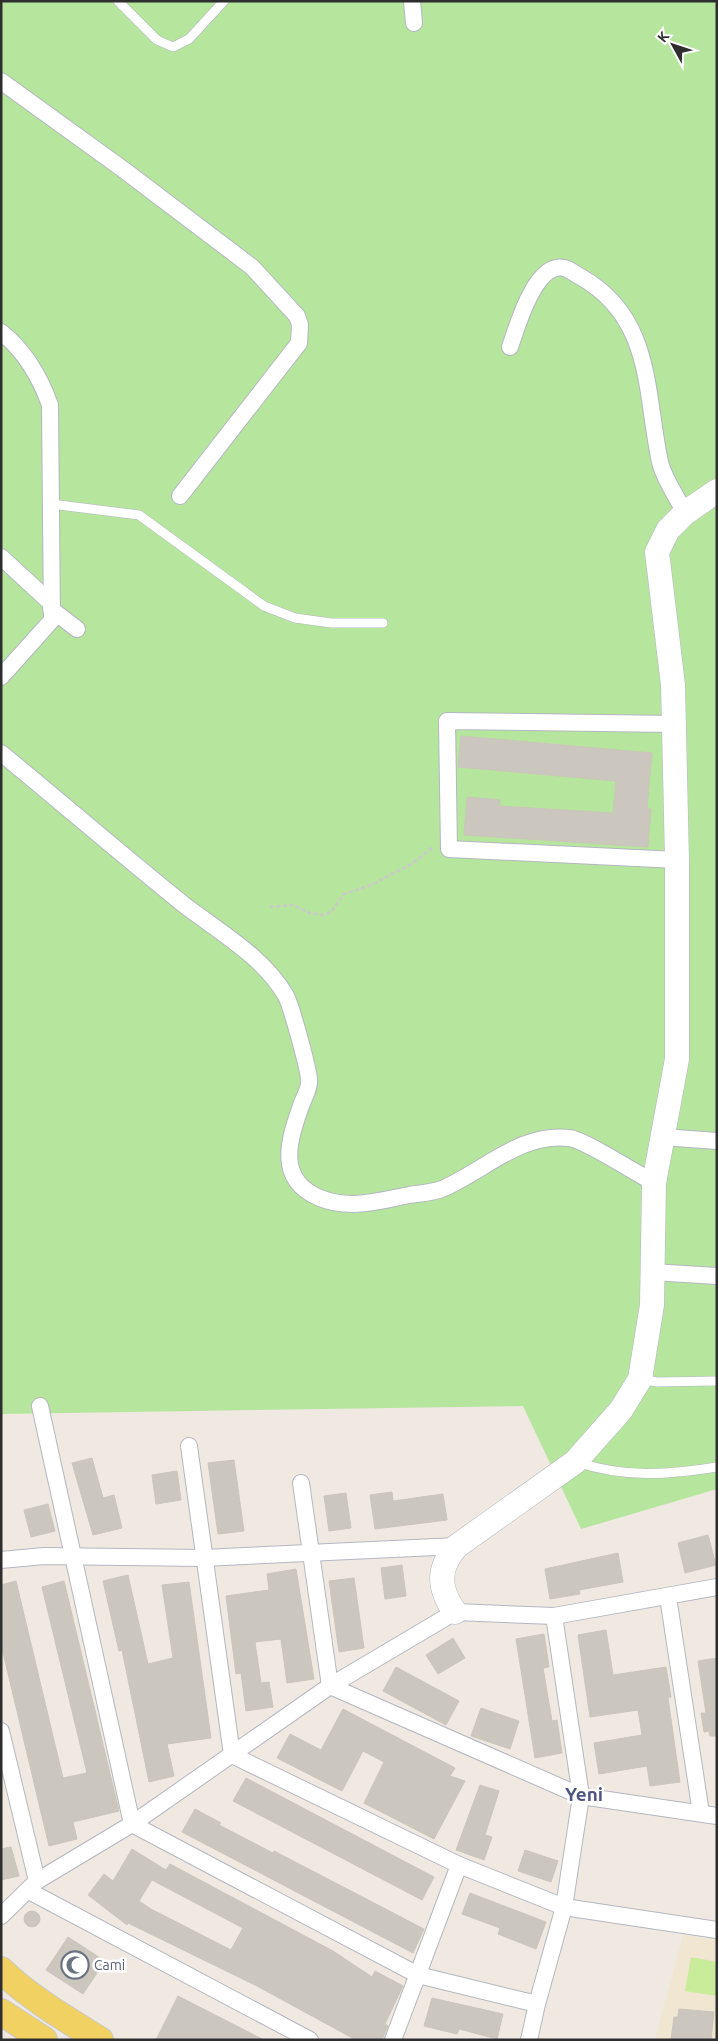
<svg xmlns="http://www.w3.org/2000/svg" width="718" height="2041" font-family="Ubuntu,sans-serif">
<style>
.education{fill:#f0e6d1}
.green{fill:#b6e59e}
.pitch{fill:#c9ec9a}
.building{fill:#cbc7bf;stroke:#cbc5ba;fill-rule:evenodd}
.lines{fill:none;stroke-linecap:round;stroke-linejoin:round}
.lane-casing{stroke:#b4b7c1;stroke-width:10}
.street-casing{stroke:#b4b7c1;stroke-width:18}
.secondary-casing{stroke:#b4b7c1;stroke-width:25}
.primary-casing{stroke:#c9c9c9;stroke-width:28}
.path{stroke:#c9c9c9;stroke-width:2.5;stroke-dasharray:4 2.5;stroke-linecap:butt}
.lane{stroke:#fff;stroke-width:9}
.street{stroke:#fff;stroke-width:16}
.secondary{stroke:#fff;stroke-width:24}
.primary{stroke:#f2d163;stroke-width:26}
.labels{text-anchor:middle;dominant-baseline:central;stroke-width:5;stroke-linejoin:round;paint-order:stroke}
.worship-label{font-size:14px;fill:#5b616d;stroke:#fff;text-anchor:start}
.district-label{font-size:19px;font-weight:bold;fill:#4d5680;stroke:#fff}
</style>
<rect width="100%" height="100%" fill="#efe9e1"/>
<path class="education" d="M683,1935l34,5v100h-62z"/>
<path class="green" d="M1,1h716v1488l-136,40 -58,-123 -522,8z"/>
<path class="pitch" d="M691,1957l26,5v34l-32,-5z"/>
<g class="building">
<path d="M461,736l191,17 -5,56h4l-3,38 -184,-12 3,-38 33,3 -1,6 114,7 3,-32 -158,-14z"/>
<path d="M92,1458l11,40 11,-3 8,33 -29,7 -21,-72z"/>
<path d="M234,1460l10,71 -26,3 -10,-71z"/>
<path d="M177,1471l4,29 -25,4 -4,-29z"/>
<path d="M392,1492l1,9 50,-7 4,26 -72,9 -5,-34z"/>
<path d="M346,1493l5,35 -22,3 -5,-35z"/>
<path d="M48,1504l7,27 -24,6 -7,-27z"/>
<path d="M708,1535l8,30 -31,8 -7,-30z"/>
<path d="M618,1553l5,29 -44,8 1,4 -30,5 -5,-30z"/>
<path d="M402,1565l4,31 -21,3 -4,-31z"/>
<path d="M296,1569l18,110 -27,4 -6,-44 -26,3 6,41 8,-1 4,25 -27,4 -5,-38 -5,1 -10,-78 43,-6 -2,-16z"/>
<path d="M128,1575l20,89 25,-6 -11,-73 27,-3 22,156 -44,6 7,32 -25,6 -27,-132 -3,1 -16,-70z"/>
<path d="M354,1578l10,70 -25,4 -10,-71z"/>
<path d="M16,1581l47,197 24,-5 -45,-186 22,-6 55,230 -46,11 4,17 -28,7 -48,-202v-59z"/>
<path d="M606,1630l7,45 53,-8 5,30 -3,1 12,84 -30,4 -3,-20 -48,8 -5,-31 48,-8 -4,-25 -48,7 -12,-82z"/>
<path d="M544,1634l5,33 -6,1 9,53 5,-1 5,33 -27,5 -19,-119z"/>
<path d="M453,1638l12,20 -27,16 -12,-19z"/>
<path d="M717,1658v78h-7l-1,-5 -5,1 -3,-19h5l-8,-52z"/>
<path d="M396,1667l63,34 -13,24 -63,-34z"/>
<path d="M481,1708l38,13 -9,28 -39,-13z"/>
<path d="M343,1709l112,59 -5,8 15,5 -31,58 -70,-36 20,-41 -21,-11 -21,40 -65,-33 13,-24 31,16z"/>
<path d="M246,1778l188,99 -12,23 -189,-99z"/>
<path d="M480,1785l19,6 -14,44 7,2 -8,23 -28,-10z"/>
<path d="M195,1809l26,14 -2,2 54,28 1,-2 150,78 -11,24 -231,-121z"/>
<path d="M11,1847l8,29 -18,4v-31z"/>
<path d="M132,1849l34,21 4,-6 163,87 39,26 3,-6 28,15 -18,38 3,2 -6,14h-26l-99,-54 -129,-63 -1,2 -39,-30 16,-21 9,7zM152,1880l91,48 -12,22 -80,-41 -12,-8z"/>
<path d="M525,1850l33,11 -7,21 -33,-11z"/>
<path d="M470,1893l76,29 -10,27 -38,-15 2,-6 -38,-14z"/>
<circle cx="32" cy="1919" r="8"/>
<path d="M68,1937l37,24 -22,33 -37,-24z"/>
<path d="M178,1996l86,44h-108z"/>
<path d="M432,1998l71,16 -6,25 -38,-10 -2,5 -33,-8z"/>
<path d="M679,2009l35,3 -3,28h-40l3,-23h4z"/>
</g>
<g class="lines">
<g class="lane-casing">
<g id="lane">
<path d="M118,1l39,39 16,7 16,-8 35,-38"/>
<path d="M51,504l88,11 125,91 31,12 36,5h52"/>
<path d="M640,1379l17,3 60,-1"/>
<path d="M577,1462c47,16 91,13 140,5"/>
</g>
</g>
<g class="street-casing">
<g id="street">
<path d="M412,1l2,22"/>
<path d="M1,81l123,89 128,97 45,49 3,9 -1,18 -119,153"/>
<path d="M1,332c24,19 39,45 49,73l2,215 -51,57"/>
<path d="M510,347c7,-20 25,-85 54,-79 6,1 12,7 17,9 72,41 64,115 79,185 4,17 17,35 25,51"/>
<path d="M1,557l50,46"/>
<path d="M51,609l26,20"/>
<path d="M674,724l-227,-3 2,128 228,11"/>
<path d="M1,753c61,50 121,102 182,151 35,27 81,53 103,92 5,9 23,74 23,84 1,7 -4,16 -7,23 -12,34 -28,76 18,95 29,12 59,3 89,-3 11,-2 23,-2 33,-6 42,-18 79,-57 127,-51 14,1 69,36 85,45"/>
<path d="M662,1137l55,4"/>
<path d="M652,1272l65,4"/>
<path d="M40,1406l92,418 286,151 119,29"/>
<path d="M189,1446l43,309 227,110 -66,175"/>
<path d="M301,1483l29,203"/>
<path d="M1,1560l43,-4 159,2 254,-12"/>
<path d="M668,1597l33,216"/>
<path d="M330,1686l251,110 136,20"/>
<path d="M1,1731l36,150"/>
<path d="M459,1865l105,42 153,23"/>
<path d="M29,1891l281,149"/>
<path d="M1,1916l36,-35 95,-57 198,-138 125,-74 99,4 163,-29"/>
<path d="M529,2040l8,-36 27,-97 17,-111 -27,-180"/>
</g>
</g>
<g class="secondary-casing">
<path id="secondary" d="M455,1612c-17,-24 -18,-44 2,-66l118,-84 46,-52 19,-31 12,-74 2,-122 23,-124v-199l-4,-175 -16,-133 11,-22 17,-17 32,-22"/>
</g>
<g class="primary-casing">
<g id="primary">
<path d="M1,1970c29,28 65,49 99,70"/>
<path d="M1,2012l43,28"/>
</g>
</g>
<path class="path" d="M270,907l23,-2 17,8 14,2 7,-3 13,-18 27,-9 42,-22 20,-16"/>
<use href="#lane" class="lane"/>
<use href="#street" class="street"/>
<use href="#secondary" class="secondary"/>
<use href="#primary" class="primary"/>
</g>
<defs>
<g id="mosque-ring" transform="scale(1.4375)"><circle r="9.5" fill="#fff" stroke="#6b7280" stroke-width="1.5"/><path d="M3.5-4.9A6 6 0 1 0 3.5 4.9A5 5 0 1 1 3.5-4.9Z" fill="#6b7280"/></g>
</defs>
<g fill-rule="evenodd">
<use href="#mosque-ring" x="75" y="1965"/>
</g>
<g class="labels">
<g class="worship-label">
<text x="94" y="1965">Cami</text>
</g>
<g class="district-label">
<text x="584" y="1794">Yeni</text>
</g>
</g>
<rect width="718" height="2041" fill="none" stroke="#2e2e2e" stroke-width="5"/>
<g transform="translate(673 45) rotate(310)" stroke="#ffffff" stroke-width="4" paint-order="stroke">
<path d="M0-4L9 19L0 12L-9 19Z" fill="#2e2e2e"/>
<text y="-8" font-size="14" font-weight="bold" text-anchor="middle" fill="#2e2e2e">K</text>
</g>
</svg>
